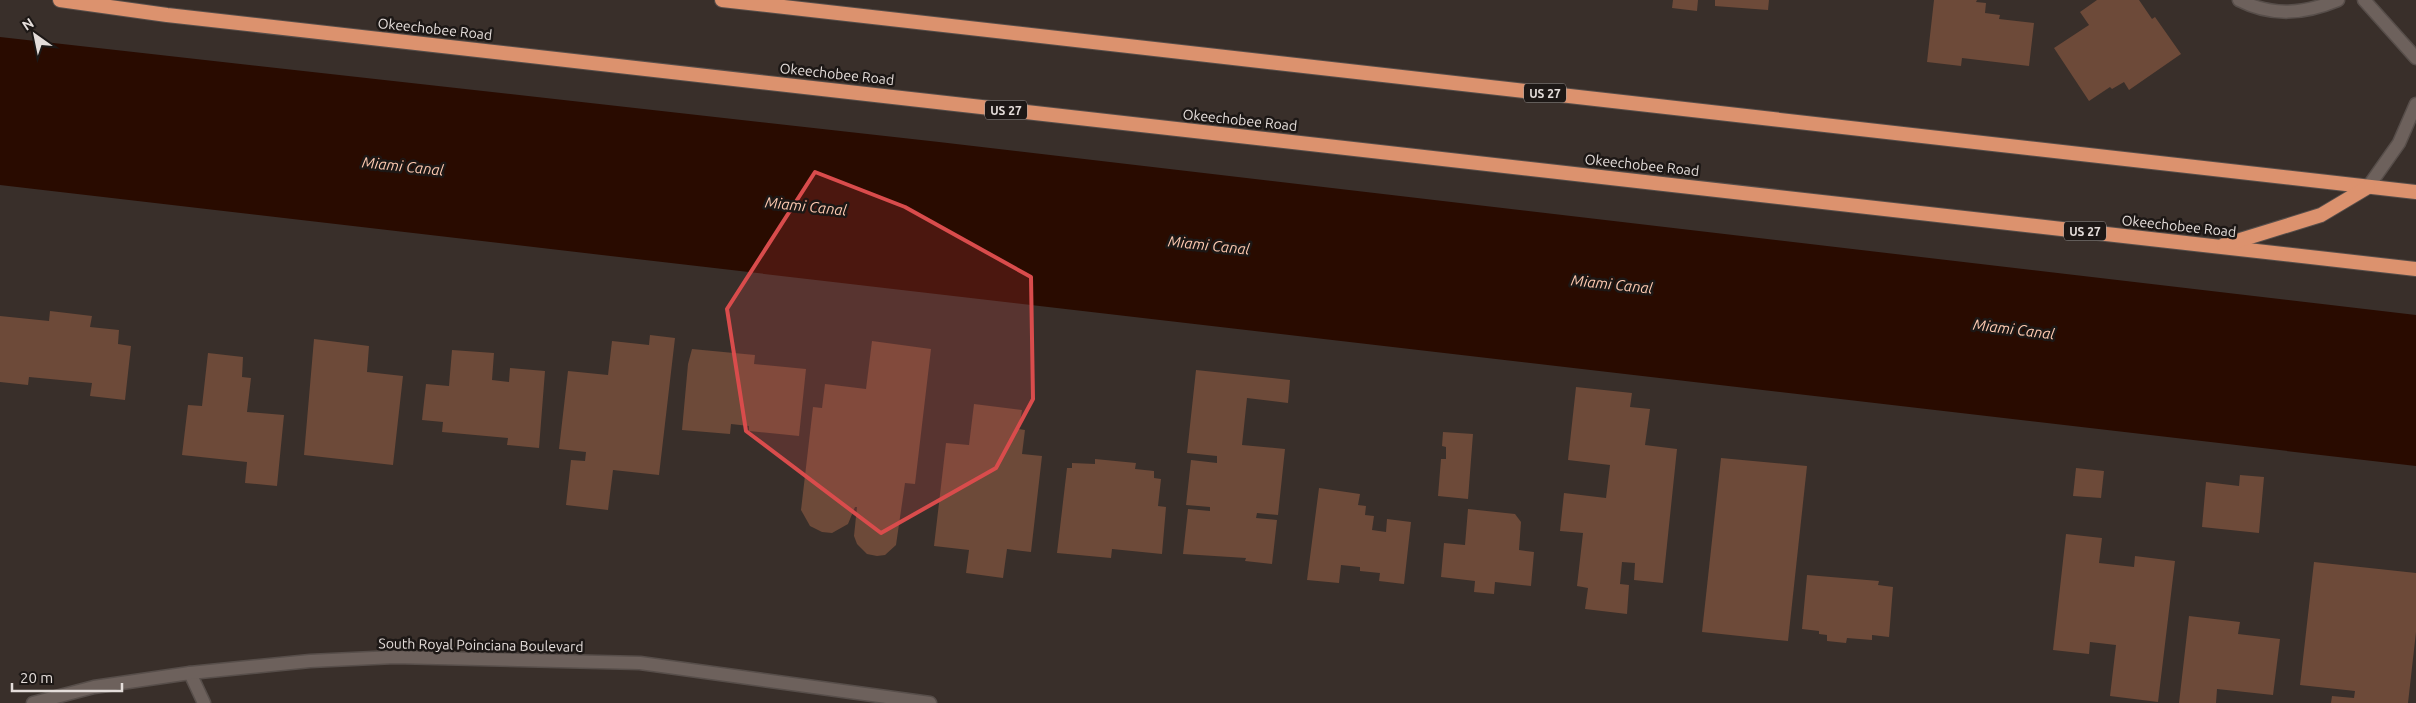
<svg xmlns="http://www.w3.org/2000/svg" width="2416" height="703" font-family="Ubuntu,sans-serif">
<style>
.water{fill:#290b00}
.building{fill:#6d4a39}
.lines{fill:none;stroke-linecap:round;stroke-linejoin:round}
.minor-casing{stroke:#574e4a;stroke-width:15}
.tertiary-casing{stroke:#574e4a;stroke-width:15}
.trunk-casing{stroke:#574e4a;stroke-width:16}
.minor{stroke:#6d615c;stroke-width:12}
.tertiary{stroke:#6d615c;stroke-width:12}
.trunk{stroke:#dc926e;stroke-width:14}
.marked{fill:#d94c4c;fill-opacity:0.2;stroke:#d94c4c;stroke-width:4;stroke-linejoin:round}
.labels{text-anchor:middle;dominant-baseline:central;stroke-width:5;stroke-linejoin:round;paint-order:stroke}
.shield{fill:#1d1816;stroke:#a8a29f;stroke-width:1}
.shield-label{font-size:12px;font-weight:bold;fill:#e4ddda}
.street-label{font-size:14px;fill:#e4ddda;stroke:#1d1816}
.water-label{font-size:15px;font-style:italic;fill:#fecab1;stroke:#1d1816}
</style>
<rect width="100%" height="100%" fill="#392f2a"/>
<path class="water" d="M0,37l939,105 1477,173v151l-2416,-281z"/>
<g class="building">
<path d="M1673,0h25l-1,11 -25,-3z"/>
<path d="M1715,0h54l-1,10 -53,-4z"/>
<path d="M1934,0h43l-1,2 10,1 -1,10 15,2 -1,4 35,4 -5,43 -67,-8 -1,8 -34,-4z"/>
<path d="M2097,0h42l13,19 3,-2 26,37 -52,36 -5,-8 -12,7 -2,-2 -21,14 -35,-53 35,-23 -9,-13z"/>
<path d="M50,311l42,5 -2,11 29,3 -1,14 13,2 -6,54 -35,-4 2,-13 -63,-6 -1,8 -28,-3v-66l49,5z"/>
<path d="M650,335l25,3 -16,137 -46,-5 -5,40 -42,-5 5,-45 14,1 1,-9 -27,-3 9,-78 40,4 4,-34 37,4z"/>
<path d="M314,339l55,7 -2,26 36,4 -10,89 -89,-10z"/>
<path d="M872,341l59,8 -16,135 -10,-1 -9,62 -11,10 -8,1 -10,-2 -10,-10 -3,-8 3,-29h-2l-7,17 -16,9 -10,-1 -12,-6 -9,-16 12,-103 9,1 3,-24 41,5z"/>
<path d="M692,349l63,6 -1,9 52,5 -7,67 -50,-5v-5l-18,-2 -1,10 -48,-4 6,-66z"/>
<path d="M452,350l42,3 -2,27 17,2 1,-14 35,3 -6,77 -32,-3 1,-7 -66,-6 1,-10 -21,-2 4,-36 23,2z"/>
<path d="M208,353l35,4 -1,20 9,1 -4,34 37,3 -7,71 -32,-3 2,-21 -65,-7 6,-50 14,1z"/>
<path d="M1196,370l94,10 -2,23 -41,-5 -5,47 43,4 -7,66 -21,-2 -1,5 21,2 -5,44 -27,-3 1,-3 -63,-4 5,-45 22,2v-4l-24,-2 5,-45 26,3v-7l-30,-3z"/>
<path d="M1576,387l56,6 -2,14 20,2 -5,36 32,4 -14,134 -29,-3 1,-17 -13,-1 -2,22 9,1 -2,29 -42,-5 3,-21 -11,-2 6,-53 -23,-2 4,-38 42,5 4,-33 -42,-5z"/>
<path d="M974,404l48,6 -3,19 6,1 -3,24 20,2 -11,96 -24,-3 -4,29 -37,-5 3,-23 -35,-4 12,-103 23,2z"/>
<path d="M1443,432l30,2 -5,65 -30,-3 3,-37h5v-12l-4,-1z"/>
<path d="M1721,458l86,8 -19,175 -86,-9z"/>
<path d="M1095,459l41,4 -1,6 19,2v7l7,1 -3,27 8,1 -4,47 -50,-5 -1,9 -54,-5 10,-85h5v-5l23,1z"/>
<path d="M2076,468l28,3 -3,27 -28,-2z"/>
<path d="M2240,475l24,2 -5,56 -57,-6 4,-45 33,4z"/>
<path d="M1319,488l41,6 -2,11 8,1 -1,9 9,1 -2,14 14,2 1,-13 24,3 -7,62 -25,-3 1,-8 -20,-2v-4l-19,-2 -2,18 -32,-3z"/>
<path d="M1468,509l47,5 6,8 -2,28 15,2 -3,34 -36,-4 -1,12 -20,-2 1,-11 -34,-4 3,-34 21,2z"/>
<path d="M2066,534l36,4 -3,25 35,4 1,-11 40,5 -17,141 -48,-6 6,-51 -26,-3 -1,12 -36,-4z"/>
<path d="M2314,562l102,11v59l-8,71h-77l1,-7 22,2 1,-7 -55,-6z"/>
<path d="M1807,575l72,6 -1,4 15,2 -4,50 -17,-2v5l-25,-2 -1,5 -19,-2v-6l-8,-1v-3l-17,-2z"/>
<path d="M2189,616l51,6 -2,12 42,5 -7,56 -56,-6 -1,14h-37z"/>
</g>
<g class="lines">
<g class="minor-casing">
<g id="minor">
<path d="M2239,0c33,17 65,14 99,0"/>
<path d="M2364,0l52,58"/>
<path d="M2368,187l31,-44 17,-39"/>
<path d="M190,673l14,30"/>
</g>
</g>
<g class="tertiary-casing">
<path id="tertiary" d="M33,703l61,-16 96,-14 120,-12 85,-4 245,6 290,40"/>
</g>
<g class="trunk-casing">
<g id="trunk">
<path d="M60,0l107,15 2249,254"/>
<path d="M722,0l1694,192"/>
<path d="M2224,245l97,-30 47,-28"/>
</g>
</g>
<use href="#minor" class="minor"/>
<use href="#tertiary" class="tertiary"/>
<use href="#trunk" class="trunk"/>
</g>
<path class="marked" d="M815,172l90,35 126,70 2,122 -37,69 -115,65 -135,-102 -19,-122z"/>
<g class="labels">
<g class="shield">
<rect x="1524" y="83.5" width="42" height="19" rx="4"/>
<rect x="985" y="100.5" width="42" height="19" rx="4"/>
<rect x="2064" y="221.5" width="42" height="19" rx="4"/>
</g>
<g class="shield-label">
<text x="1545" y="93">US 27</text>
<text x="1006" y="110">US 27</text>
<text x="2085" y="231">US 27</text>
</g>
<g class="street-label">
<text transform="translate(435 29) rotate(6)">Okeechobee Road</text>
<text transform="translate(837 74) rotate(6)">Okeechobee Road</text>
<text transform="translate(1240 120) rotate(6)">Okeechobee Road</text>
<text transform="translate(1642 165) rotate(6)">Okeechobee Road</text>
<text transform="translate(2179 226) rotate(6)">Okeechobee Road</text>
<text transform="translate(481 645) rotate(1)">South Royal Poinciana Boulevard</text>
</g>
<g class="water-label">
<text transform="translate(403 166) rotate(6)">Miami Canal</text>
<text transform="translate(806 206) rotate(6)">Miami Canal</text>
<text transform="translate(1209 245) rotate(6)">Miami Canal</text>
<text transform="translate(1612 284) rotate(6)">Miami Canal</text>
<text transform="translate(2014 329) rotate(7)">Miami Canal</text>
</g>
</g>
<g transform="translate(35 35) rotate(327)" stroke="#1d1816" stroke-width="4" paint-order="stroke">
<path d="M0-4L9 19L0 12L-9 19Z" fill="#e4ddda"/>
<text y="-8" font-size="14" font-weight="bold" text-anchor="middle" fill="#e4ddda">N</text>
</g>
<path d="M12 683v8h110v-8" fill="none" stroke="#e4ddda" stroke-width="2.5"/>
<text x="20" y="683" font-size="15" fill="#e4ddda" stroke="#1d1816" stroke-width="4" paint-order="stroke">20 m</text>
</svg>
